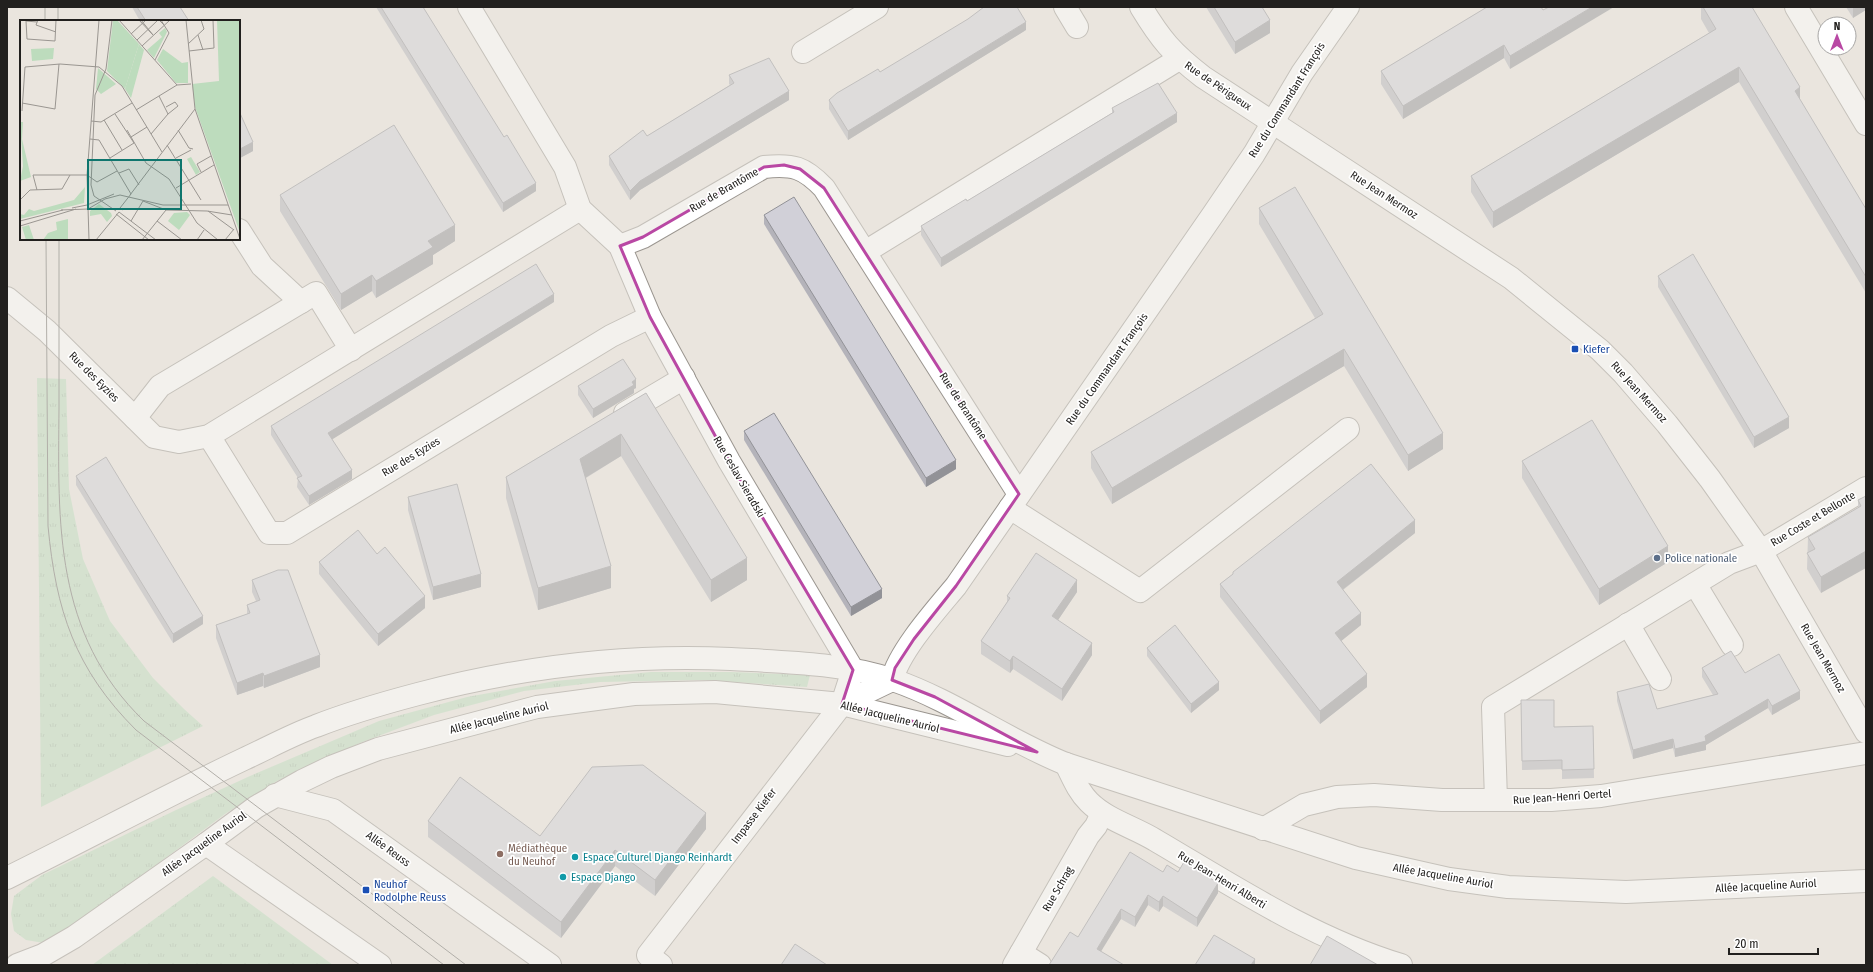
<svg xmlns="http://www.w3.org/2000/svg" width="1873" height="972" font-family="'Fira Sans Condensed',sans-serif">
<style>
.grass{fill:url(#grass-tufts)}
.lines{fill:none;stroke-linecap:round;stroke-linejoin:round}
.minor-casing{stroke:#9b9690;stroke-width:24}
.minor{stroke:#fff;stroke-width:22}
.tram{stroke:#6f6c68;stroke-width:1}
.wall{fill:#b4b3ba}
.shaded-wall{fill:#929297}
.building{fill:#d1d0d8;stroke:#929297}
.marked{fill:none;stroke:#b948a4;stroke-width:3;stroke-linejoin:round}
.transit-dot{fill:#1a4fb4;stroke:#fff;stroke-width:1.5}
.service-dot{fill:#5c6f8a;stroke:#fff;stroke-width:1.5}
.education-dot{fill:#8d6e63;stroke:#fff;stroke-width:1.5}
.culture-dot{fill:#0f9aa8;stroke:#fff;stroke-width:1.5}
.labels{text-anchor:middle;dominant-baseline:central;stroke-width:3.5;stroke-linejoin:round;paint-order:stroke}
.street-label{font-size:11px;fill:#22201e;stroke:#fff}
.transit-label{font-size:11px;fill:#164399;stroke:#fff;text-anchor:start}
.service-label{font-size:11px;fill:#4e5e75;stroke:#fff;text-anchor:start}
.education-label{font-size:11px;fill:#785e54;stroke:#fff;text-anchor:start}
.culture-label{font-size:11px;fill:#0d838f;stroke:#fff;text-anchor:start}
.inset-road{fill:none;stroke:#9a9691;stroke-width:1}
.view{fill:#0f766e;fill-opacity:0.15;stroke:#0f766e;stroke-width:2}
.inset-edge{fill:none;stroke:#22201e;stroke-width:2}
</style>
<defs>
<pattern id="grass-tufts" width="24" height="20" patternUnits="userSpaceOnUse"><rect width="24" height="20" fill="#bddcbd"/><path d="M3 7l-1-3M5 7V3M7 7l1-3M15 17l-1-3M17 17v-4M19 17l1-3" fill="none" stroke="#a2bca2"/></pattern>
</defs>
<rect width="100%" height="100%" fill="#eae5de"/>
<g class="grass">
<path d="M37,378l29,1 3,110 14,70 27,62 43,57 31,31 19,17 -162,81z"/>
<path d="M651,672h81l78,3 -3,12 -104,-7 -103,2 -76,9 -90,24 -74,28 -83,38 -52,33 -135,100 -46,29 -18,-3 -12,-9 -3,-17 3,-18 28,-21 134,-65 74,-34 129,-55 88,-24 88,-16z"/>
<path d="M213,876l120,89h-241z"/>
</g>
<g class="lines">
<g class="minor-casing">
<g id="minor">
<path d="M469,7l96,160 15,42 40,37 30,71 79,144 124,209 -11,34 -194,251 13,10"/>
<path d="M1065,7l12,20"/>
<path d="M1141,7c20,33 31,46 62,70l308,201 89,72 23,23 44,51 43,55 51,72 105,181"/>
<path d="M1796,7l70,117"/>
<path d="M803,52l74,-45"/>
<path d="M239,230l23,36 39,36"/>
<path d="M620,246l23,-9 121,-70c29,-3 40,0 60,21l195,306"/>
<path d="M865,252l314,-193"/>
<path d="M7,298l40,33 107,106 25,5 30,-6 371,-227"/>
<path d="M625,413l59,-35"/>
<path d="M135,418l25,-32 156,-93 35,57"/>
<path d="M209,436l60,97h18l324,-197 39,-19"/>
<path d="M1010,508l130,83 208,-162"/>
<path d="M1695,584l37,61"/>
<path d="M1628,624l32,55"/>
<path d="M892,680c7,-29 45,-71 64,-94l258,-373 40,-59 48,-81 46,-66"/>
<path d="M842,704l50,-24"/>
<path d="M1066,764c7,14 12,27 23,38 18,18 45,25 66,38 80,47 157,98 246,125"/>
<path d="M275,795l58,15 217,155"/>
<path d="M1496,800l-3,-93 236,-144 32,-12 105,-63"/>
<path d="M1263,829l41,-24 33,-8 37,-2 68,5h109l50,-4 265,-43"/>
<path d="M206,844l174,121"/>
<path d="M7,878c79,-39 157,-81 237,-119 24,-11 47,-24 72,-33 33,-13 68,-23 102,-32 103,-27 207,-40 313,-35 52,3 113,4 162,21 61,21 113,60 173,84l290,94 93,21 59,8 118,5 240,-11"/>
<path d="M1021,953l19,12"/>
<path d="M17,965l26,-10 31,-18 132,-93 50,-37 46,-26 29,-14 47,-18 159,-42 97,-13 81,-2 127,12 166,41"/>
<path d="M1014,965l74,-129 8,-10 6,-13"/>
</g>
</g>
<use href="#minor" class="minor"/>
<g class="tram">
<path d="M45,7v14"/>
<path d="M58,7v14"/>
<path d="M46,239l2,287c8,85 27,143 88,204l308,235"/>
<path d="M59,239c0,56 0,113 0,169 -1,116 -5,226 85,313l322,244"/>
</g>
</g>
<g class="wall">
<path d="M132,7h48l9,14h-49z"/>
<path d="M376,7h47l113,184 -33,21z"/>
<path d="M1206,7h56l8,26 -35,21z"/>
<path d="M1483,7h58l-31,62 -6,-11 -101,61 -22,-35v-13l103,-62z"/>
<path d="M1701,7h51l48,93 66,109v84l-127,-211 -246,146 -22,-36v-16l238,-143 -8,-14z"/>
<path d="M1846,7h20l-13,11z"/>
<path d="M1026,30l-178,110 -19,-31v-9l51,-28z"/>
<path d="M729,75l60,25 -149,90 -10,10 -21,-35v-9l38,-20 83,-51 -1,-1z"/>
<path d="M1112,108l65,14 -236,145 -20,-32v-9l46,-25 145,-88z"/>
<path d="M239,111l14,40 -13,7 -1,-3z"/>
<path d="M280,195l175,46 -22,14v9l-57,34 -4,-7 -31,19 -61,-99z"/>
<path d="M1259,208l184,241 -35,22 -64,-105 -232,138 -21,-36v-16l224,-134 -56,-94z"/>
<path d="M764,215l192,254 -30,18 -162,-263z"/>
<path d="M1658,276l131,152 -35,20 -96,-161z"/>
<path d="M554,302l-222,137 20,40 -43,26 -12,-18 1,-9 -27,-43v-9z"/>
<path d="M578,386l58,2 -2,1v4l-41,25 -15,-23z"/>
<path d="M646,393l101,187 -36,22 -90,-146 -35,22 25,110 -73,22 -32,-112v-21z"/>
<path d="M744,431l138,167 -31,18 -107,-176z"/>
<path d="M1522,461l146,101 -69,43 -77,-127z"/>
<path d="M76,476l127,148 -30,19 -97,-158z"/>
<path d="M1866,496l-45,97 -14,-24 1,-32 50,-29v-8z"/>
<path d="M408,497l73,90 -48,13 -25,-90z"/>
<path d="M1415,533l-72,57 18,35 -20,16 26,46 -47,37 -100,-127v-13l13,-10v-2z"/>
<path d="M377,554l48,54 -47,38 -59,-72v-12z"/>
<path d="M252,580l68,87 -56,21 -1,-2 -26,9 -21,-57v-13l31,-11v-9l9,-4 -4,-9z"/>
<path d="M1077,592l-19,28 34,35 -30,46 -49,-32 -3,4 -29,-19v-13l26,-39v-6z"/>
<path d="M1147,648l72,42 -28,23 -44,-57z"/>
<path d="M1702,668l43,5 55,26 -28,16 -4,-7 -62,37v5l-31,7 -2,-9 -40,11 -16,-58v-9l40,17 56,-14 -11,-18z"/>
<path d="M1521,700l33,27 39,-1 1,52 -32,1v-10l-40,1z"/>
<path d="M428,821l112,15 166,-7 -51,67 -40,-30 -54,72 -133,-101z"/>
<path d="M1163,872h15l40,21 -21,34 -34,-21 -4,6 -11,-7 -13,22 -14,-8 -43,18z"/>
</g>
<g class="shaded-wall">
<path d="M1592,7h22l-104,62v-13z"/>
<path d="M1853,7h13v3l-13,8z"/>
<path d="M1270,20v13l-35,21v-12z"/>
<path d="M1026,22v8l-178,110v-9z"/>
<path d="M1504,45v13l-101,61v-13z"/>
<path d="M1739,67v15l-246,146v-16z"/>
<path d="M1800,87v16l-5,-12z"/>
<path d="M789,91v9l-149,90 -10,10v-9l10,-10z"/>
<path d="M1177,113v9l-236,145v-9z"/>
<path d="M253,142v9l-13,7v-9z"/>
<path d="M536,183v8l-33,21v-9z"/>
<path d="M455,225v16l-22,14v9l-57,34v-17l52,-40z"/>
<path d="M372,275v16l-31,19v-16z"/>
<path d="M554,294v8l-226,140v-9z"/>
<path d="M1344,349v17l-232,138v-16z"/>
<path d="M636,379v9l-2,1v4l-41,25v-9z"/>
<path d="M1789,417v11l-35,20v-11z"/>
<path d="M1443,433v16l-35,22v-16z"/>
<path d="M621,434v22l-41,25v-22z"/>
<path d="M956,460v9l-30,18v-9z"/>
<path d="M352,470v9l-43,26v-9z"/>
<path d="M1415,520v13l-78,61v-12z"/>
<path d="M1668,546v16l-69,43v-16z"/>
<path d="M1866,551v17l-45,25v-16z"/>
<path d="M747,558v22l-36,22v-22z"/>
<path d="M611,566v22l-73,22v-22z"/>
<path d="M481,574v13l-48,13v-13z"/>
<path d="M1077,580v12l-25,37v-13z"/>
<path d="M882,589v9l-31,18v-9z"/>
<path d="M425,596v12l-47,38v-12z"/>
<path d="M1361,613v12l-26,21v-13z"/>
<path d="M203,616v8l-30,19v-9z"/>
<path d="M1092,643v12l-30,46v-12z"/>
<path d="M320,655v12l-56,21v-12z"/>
<path d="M1013,656v13l-3,4v-12z"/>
<path d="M263,673v13l-26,9v-12z"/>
<path d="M1367,674v13l-47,37v-13z"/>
<path d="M1219,682v8l-28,23v-9z"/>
<path d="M1800,691v8l-28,16v-9z"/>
<path d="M1768,699v9l-62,37v5l-31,7v-8l30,-13z"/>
<path d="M1673,739v9l-40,11v-9z"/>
<path d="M706,813v16l-51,67v-16z"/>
<path d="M615,850v16l-54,72v-16z"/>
<path d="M1218,883v10l-21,34v-9z"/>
<path d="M1148,895v10l-13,22v-10z"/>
<path d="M1163,896v10l-4,6v-10z"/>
<path d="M1121,909v10l-24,39v-9z"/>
<path d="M1255,959v6h-4z"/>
</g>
<g class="building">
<path d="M137,7h43l9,14h-43z"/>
<path d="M381,7h42l81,130 3,-2 29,48 -33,20z"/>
<path d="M984,7h33l9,15 -178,109 -19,-31 8,-7 41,-24 2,3 88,-53z"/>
<path d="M1214,7h48l8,13 -35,22z"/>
<path d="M1487,7h54l2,3 6,-3h43l-82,49 -6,-11 -101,61 -22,-35z"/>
<path d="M1703,7h49l48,80 -5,4 71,118v68l-127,-210 -246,145 -22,-36 245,-147z"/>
<path d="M769,58l20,33 -149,90 -10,10 -21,-35 34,-26 4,6 87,-53 -5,-8z"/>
<path d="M1158,83l19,30 -236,145 -20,-32 45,-27 1,2 147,-89 -2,-4z"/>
<path d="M239,111l14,31 -13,7 -1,-2z"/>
<path d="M394,125l61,100 -27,16 5,6 -57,34 -4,-6 -31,19 -61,-99z"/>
<path d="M1295,187l148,246 -35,22 -64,-106 -232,139 -21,-36 232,-138 -64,-106z"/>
<path d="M794,197l162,263 -30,18 -162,-263z"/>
<path d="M1693,254l96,163 -35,20 -96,-161z"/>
<path d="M536,264l18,30 -226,139 24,37 -43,26 -12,-18 5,-2 -31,-50z"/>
<path d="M623,359l13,20 -4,3 2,3 -41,24 -15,-23z"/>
<path d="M646,393l101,165 -36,22 -90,-146 -41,25 31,107 -73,22 -32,-111z"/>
<path d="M774,413l108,176 -31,18 -107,-176z"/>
<path d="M1592,420l76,126 -69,43 -77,-128z"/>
<path d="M106,457l97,159 -30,18 -97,-158z"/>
<path d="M1371,464l44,56 -78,62 24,31 -26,20 32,41 -47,37 -100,-127 13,-10v-2z"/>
<path d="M457,484l24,90 -48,13 -25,-90z"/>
<path d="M1866,496v55l-45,26 -14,-24 8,-4 -7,-12 53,-31 -3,-6z"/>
<path d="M358,530l19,24 8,-7 40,49 -47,38 -59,-72z"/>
<path d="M1036,553l41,27 -25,36 40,27 -30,46 -49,-33 -3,5 -29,-20 29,-43 -3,-2z"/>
<path d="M278,570h10l32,85 -56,21 -1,-3 -26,10 -21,-58 34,-12 -3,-8 13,-5 -8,-20z"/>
<path d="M1175,625l44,57 -28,22 -44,-56z"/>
<path d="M1731,651l14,22 34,-19 21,37 -28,15 -4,-7 -63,37 1,5 -31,8 -2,-10 -40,11 -16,-58 32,-8 8,25 61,-15 -16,-26z"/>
<path d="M1521,700h33v27l39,-1 1,43 -32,1v-10l-40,1z"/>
<path d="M643,765l63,48 -51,67 -40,-30 -54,72 -133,-101 32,-44 80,59 52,-69z"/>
<path d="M1130,852l33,20 4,-7 11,7 6,-10 34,21 -21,35 -34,-22 -4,6 -11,-7 -13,22 -14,-8 -24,40 27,16h-75l21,-33 8,5z"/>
<path d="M1214,935l41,24 -4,6h-56z"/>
<path d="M1327,936l51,29h-68z"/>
<path d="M795,944l32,21h-46z"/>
</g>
<path d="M0 0H1873V972H0ZM784,165l16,4 24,19 195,306 -63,92 -42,53 -19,29 -3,12 43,17 102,55 -195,-48 11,-34 -124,-209 -79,-144 -30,-71 23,-9 121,-70z" fill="#eae5de" fill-opacity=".55" fill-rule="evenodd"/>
<path class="marked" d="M784,165l16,4 24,19 195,306 -63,92 -42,53 -19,29 -3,12 43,17 102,55 -195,-48 11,-34 -124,-209 -79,-144 -30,-71 23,-9 121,-70z"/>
<g class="transit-dot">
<rect x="1571" y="345" width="8" height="8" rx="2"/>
<rect x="362" y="886" width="8" height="8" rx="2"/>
</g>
<circle class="service-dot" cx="1657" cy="558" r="4"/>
<circle class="education-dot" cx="500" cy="854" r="4"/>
<g class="culture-dot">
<circle cx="575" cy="857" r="4"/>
<circle cx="563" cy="877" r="4"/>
</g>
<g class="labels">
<g class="street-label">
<text transform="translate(1218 86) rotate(34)">Rue de Périgueux</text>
<text transform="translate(1287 100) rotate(-58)">Rue du Commandant François</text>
<text transform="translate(724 190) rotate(-30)">Rue de Brantôme</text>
<text transform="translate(1384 195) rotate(33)">Rue Jean Mermoz</text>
<text transform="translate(1107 369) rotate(-55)">Rue du Commandant François</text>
<text transform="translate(94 377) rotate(45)">Rue des Eyzies</text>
<text transform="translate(1639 392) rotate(48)">Rue Jean Mermoz</text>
<text transform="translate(963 406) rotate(57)">Rue de Brantôme</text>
<text transform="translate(411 457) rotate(-31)">Rue des Eyzies</text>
<text transform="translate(739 477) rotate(60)">Rue Ceslav Sieradski</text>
<text transform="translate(1813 519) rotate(-31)">Rue Coste et Bellonte</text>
<text transform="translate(1823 658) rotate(60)">Rue Jean Mermoz</text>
<text transform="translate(890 717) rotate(14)">Allée Jacqueline Auriol</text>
<text transform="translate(499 718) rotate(-14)">Allée Jacqueline Auriol</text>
<text transform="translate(1562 797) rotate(-4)">Rue Jean-Henri Oertel</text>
<text transform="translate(754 816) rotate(-53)">Impasse Kiefer</text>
<text transform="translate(204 844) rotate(-36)">Allée Jacqueline Auriol</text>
<text transform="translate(388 849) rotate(36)">Allée Reuss</text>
<text transform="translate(1443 876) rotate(10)">Allée Jacqueline Auriol</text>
<text transform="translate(1222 880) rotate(31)">Rue Jean-Henri Alberti</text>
<text transform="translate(1766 886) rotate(-3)">Allée Jacqueline Auriol</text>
<text transform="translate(1058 889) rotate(-60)">Rue Schrag</text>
</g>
<g class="transit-label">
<text x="1583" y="349">Kiefer</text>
<text x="374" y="884">Neuhof<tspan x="374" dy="13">Rodolphe Reuss</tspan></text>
</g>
<g class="service-label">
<text x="1665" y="558">Police nationale</text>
</g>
<g class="education-label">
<text x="508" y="848">Médiathèque<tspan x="508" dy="13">du Neuhof</tspan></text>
</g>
<g class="culture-label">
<text x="583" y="857">Espace Culturel Django Reinhardt</text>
<text x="571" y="877">Espace Django</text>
</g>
</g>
<g transform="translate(20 20)">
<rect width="220" height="220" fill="#eae5de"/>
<path d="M197,0h23v213l-45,-126 -3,-23 27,-3zM145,8l2,4 -13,26 -7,-8 15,-13 -3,-4zM119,24l5,6 -13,48 -6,-9zM34,28l-1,11 -21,2 -1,-12zM143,29l19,14 6,-1v21h-12l-19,-23zM78,48l18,16 -15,10 -5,-5zM0,102h3l-1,17 9,38 -11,4 3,-15zM65,167l-1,16 -64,16v-5l4,1 5,-6 5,2 40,-11zM79,184l12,9 1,3 -5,6 -6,-8 -11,2v-5zM167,192l3,3 -11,15 -11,-9 6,-8zM48,199v21h-25l5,-7 9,-3 -1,-8zM9,205l5,15h-8l-4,-13z" fill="#bddcbd"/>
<path d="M93,0h4l22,24 -14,45 -18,-18z" fill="#bddcbd"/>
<path d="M171,137l9,15 -4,3 -9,-16z" fill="#bddcbd"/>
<path class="inset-road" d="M18,0l-2,5 20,7M92,0l-6,49 -11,26 -4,90 3,11 22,15M99,0l58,65M119,0l14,15 -12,-15M139,0l5,5 -3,-5M17,2l-11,-1 1,18 28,2 1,-21M111,14l15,-14M178,15l5,15M117,20l21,-20M168,24l16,-15 -3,-9M122,26l28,-26M169,31l25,-3 -1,-28M135,40l14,-27 -5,-8M2,83l33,6 4,-45M146,87l9,-5 3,4 -10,8M175,89l45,130M116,90l41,-25 14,-1M2,91l3,-44 35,-3 39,3 23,19 40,66M95,94l19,29M84,100l18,30M71,101l10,1 31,-19M107,110l19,33 23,16 28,44 21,17M158,110l11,18 4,1M131,114l17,-20 -9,-18M111,117l16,-10M70,119l9,1 32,54 -11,14 3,2M147,125l34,55M90,138l24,-15M156,138l15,-8M181,152l-4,-8 14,-8M99,153l10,-4 10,16M67,155l10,7 20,-11M156,168l38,-23M17,170l-4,-15h54M110,175l65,-86 -9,-89M0,180l10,-10 32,-1 8,-14M123,181l23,9 41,1 25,4M52,188l15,-3 27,-11M41,190l27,-1 17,-10 15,-4 43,10h65M188,191l26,19M96,194l33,26M0,201l43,-11M111,201l12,-20M137,201l25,19M0,206l56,-17M69,220l-2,-65 12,-155M76,220l23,-28 37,28M122,220l24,-30M177,220l7,-10M205,220l9,-11"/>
<path class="view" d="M68,140h93v49h-93z"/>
<rect width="220" height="220" class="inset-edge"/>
</g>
<rect width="1873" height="972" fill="none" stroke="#22201e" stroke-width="16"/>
<g transform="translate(1837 36)"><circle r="19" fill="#ffffff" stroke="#a7a6a5"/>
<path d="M0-3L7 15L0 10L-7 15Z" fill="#b948a4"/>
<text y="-6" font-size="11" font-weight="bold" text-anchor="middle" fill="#22201e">N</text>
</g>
<path d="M1729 948v6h89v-6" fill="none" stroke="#22201e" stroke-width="2"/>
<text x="1735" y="948" font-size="12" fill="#22201e" stroke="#ffffff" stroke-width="3" paint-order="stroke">20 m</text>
</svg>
